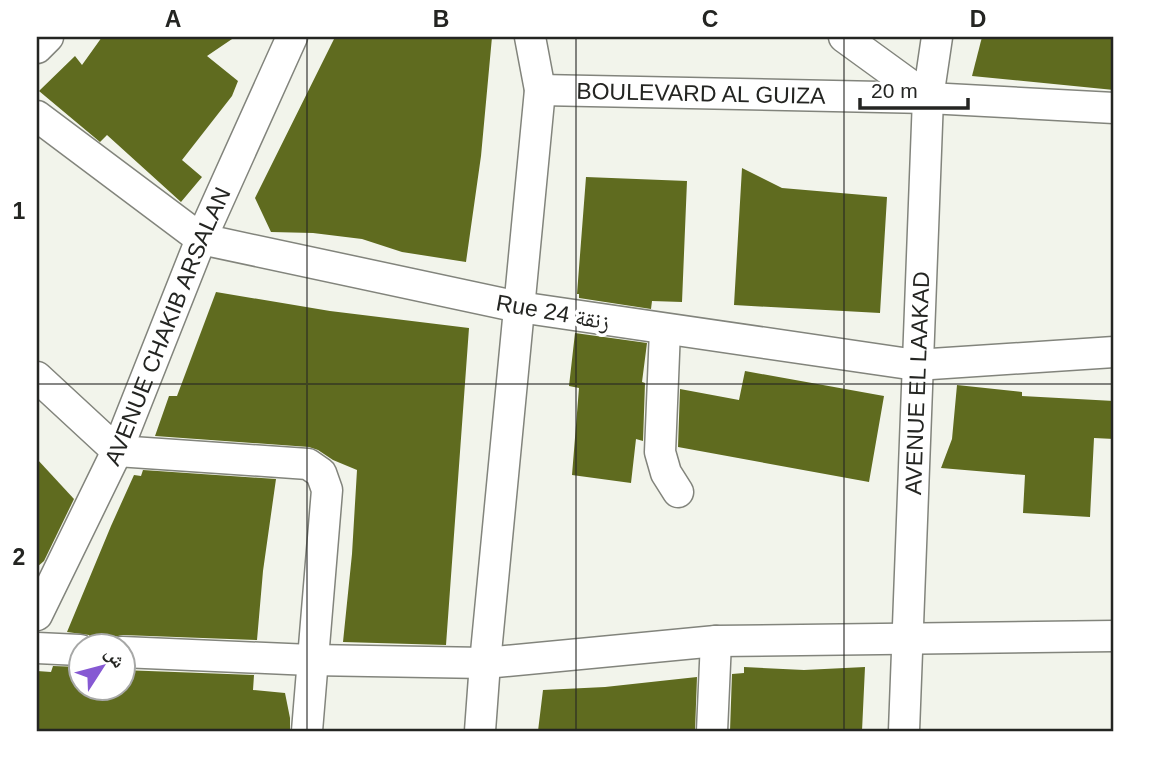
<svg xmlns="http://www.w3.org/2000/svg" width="1151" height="768" font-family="Arial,'Noto Naskh Arabic',sans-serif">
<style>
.building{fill:#5f6b1f}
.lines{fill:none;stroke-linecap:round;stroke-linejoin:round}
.minor-casing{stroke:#82847c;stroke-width:33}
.minor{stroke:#fff;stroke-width:30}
.grid{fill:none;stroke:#242522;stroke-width:2;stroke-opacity:0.55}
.labels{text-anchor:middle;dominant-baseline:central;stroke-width:7;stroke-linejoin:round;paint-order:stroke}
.street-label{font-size:23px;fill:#242522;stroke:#fff}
.neatline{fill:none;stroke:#242522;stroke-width:2.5}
.grid-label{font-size:23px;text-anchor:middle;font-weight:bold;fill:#242522}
</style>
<rect width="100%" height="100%" fill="#f2f4eb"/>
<g class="building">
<path d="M102,37h133l-28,19 31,25 -6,15 -50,64 20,17 -21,25 -74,-67 -7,7 -61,-51 36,-35 7,9z"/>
<path d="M335,37h157l-11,119 -15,106 -64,-10 -40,-13 -49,-6 -42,-1 -16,-34z"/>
<path d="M982,37h132v53l-142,-14z"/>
<path d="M742,168l40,20 105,9 -7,116 -146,-8z"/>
<path d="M586,177l101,4 -5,121 -30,-1 -1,8 -72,-11v-4h-2z"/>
<path d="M216,292l114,19 139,17 -23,317 -103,-3 9,-88 5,-84 -24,-10 -15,-10 -9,-3 -154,-11 14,-40h8z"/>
<path d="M575,333l72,10 -5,39 3,1 -2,58 -7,-2 -5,44 -59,-8 7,-87 -10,-2z"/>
<path d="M745,371l139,25 -15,86 -191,-35 2,-58 59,11z"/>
<path d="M957,385l65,7v4l92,5v38l-20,-1 -4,79 -67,-4 2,-38 -84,-7 11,-29z"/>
<path d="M37,459l37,40 -30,62 -7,6z"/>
<path d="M143,470l133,9 -13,92 -6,69 -134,-5 -10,2 -7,9h-10l-7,-11 -22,-3 44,-106 23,-51 7,1z"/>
<path d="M53,666l27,1v21h42v-18l132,5 -1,15 32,3 5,25v13h-253v-60l14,1z"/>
<path d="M744,667l60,3 61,-3 -3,64h-132l2,-57 12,-1z"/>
<path d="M697,677l-2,54h-157l5,-41 62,-3z"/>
</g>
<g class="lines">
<g class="minor-casing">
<g id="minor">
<path d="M844,37l84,61"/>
<path d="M37,48l11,-11"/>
<path id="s1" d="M540,90l388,8 186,10"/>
<path d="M37,116l164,123 318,68 397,58 198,-13"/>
<path d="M665,330l-5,122 6,21 12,19"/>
<path d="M37,377l80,74 191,13 13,9 6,17 -20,241"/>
<path id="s2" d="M37,615l80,-164 84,-212 91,-202"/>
<path d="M37,648l43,2"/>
<path d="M122,652l189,8 174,3 231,-22 398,-5"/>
<path d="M480,731l5,-68 55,-573 -10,-53"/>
<path d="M712,731l4,-90"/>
<path id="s3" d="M904,731l24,-633 9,-61"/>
</g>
</g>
<use href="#minor" class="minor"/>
</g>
<path class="grid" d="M307,37v694M576,37v694M844,37v694M37,384h1077"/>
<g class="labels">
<g class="street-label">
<text stroke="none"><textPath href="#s1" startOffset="161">BOULEVARD AL GUIZA</textPath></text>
<text transform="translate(553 312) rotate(10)">Rue 24 زنقة</text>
<text stroke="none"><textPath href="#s2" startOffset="317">AVENUE CHAKIB ARSALAN</textPath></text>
<text stroke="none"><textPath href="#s3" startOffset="348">AVENUE EL LAAKAD</textPath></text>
</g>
</g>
<rect width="1151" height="768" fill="none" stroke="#ffffff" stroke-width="77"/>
<g transform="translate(102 667) rotate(54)"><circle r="33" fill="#ffffff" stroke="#a7a8a7" stroke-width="2"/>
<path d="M0-5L12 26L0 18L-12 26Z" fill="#8659d3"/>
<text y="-10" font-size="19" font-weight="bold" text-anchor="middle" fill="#242522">ش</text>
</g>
<path d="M860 98v10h108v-10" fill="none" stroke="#242522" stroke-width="3.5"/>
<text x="871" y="98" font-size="21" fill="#242522" stroke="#ffffff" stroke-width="5" paint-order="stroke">20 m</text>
<rect x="38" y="38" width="1074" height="692" class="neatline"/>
<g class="grid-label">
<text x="173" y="27">A</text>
<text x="441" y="27">B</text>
<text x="710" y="27">C</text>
<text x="978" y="27">D</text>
<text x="19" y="219">1</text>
<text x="19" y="565">2</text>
</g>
</svg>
